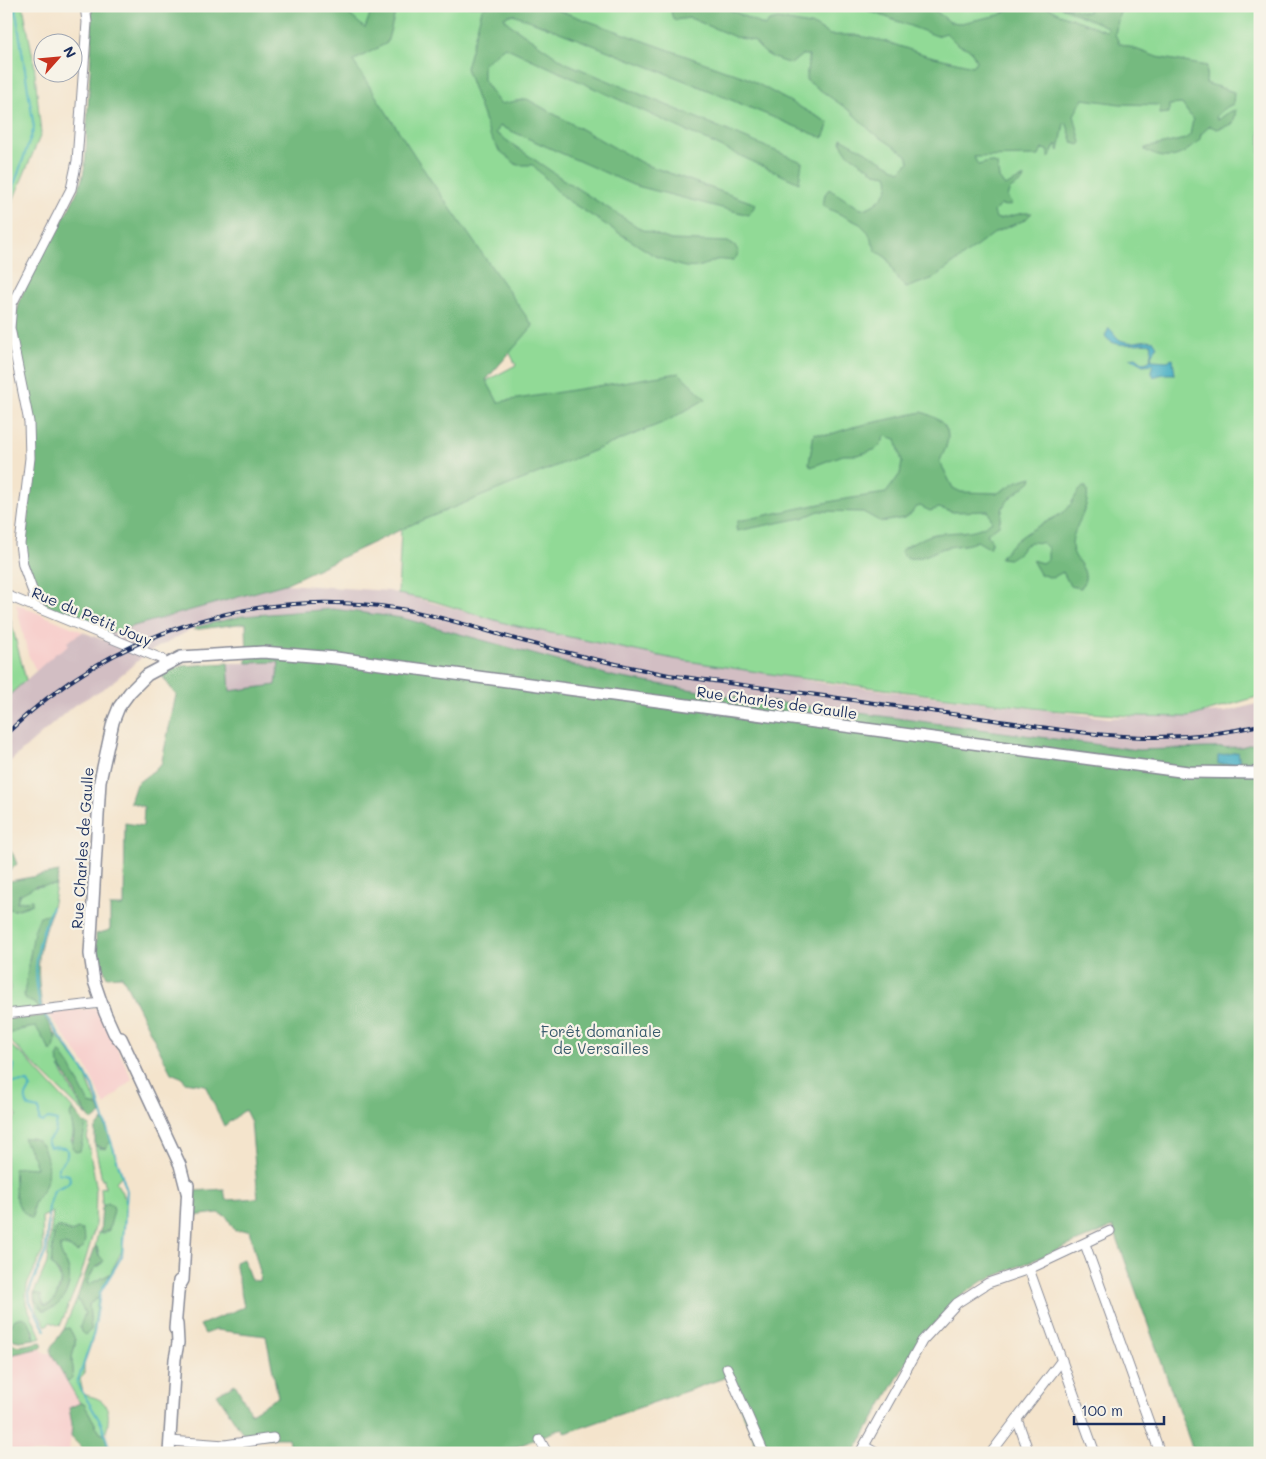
<svg xmlns="http://www.w3.org/2000/svg" width="1266" height="1459" font-family="Mali,sans-serif">
<style>
.built{fill:#f7d0cd}
.industrial{fill:#d2bec3}
.green{fill:#91da96;stroke:#56847a}
.forest{fill:#74ba7f;stroke:#48746e}
.water{fill:#44aec3;stroke:#306e90}
.lines{fill:none;stroke-linecap:round;stroke-linejoin:round}
.stream{stroke:#44aec3;stroke-width:2}
.minor-casing{stroke:#888a95;stroke-width:11}
.major-casing{stroke:#888a95;stroke-width:14}
.minor{stroke:#fff;stroke-width:9}
.major{stroke:#fff;stroke-width:11}
.rail-casing{stroke:#1b2f5e;stroke-width:4}
.rail{stroke:#f7f3e8;stroke-width:2;stroke-dasharray:5.5;stroke-linecap:butt}
.labels{text-anchor:middle;dominant-baseline:central;stroke-width:4.5;stroke-linejoin:round;paint-order:stroke}
.street-label{font-size:15px;fill:#1b2f5e;stroke:#f7f3e8}
.park-label{font-size:15px;fill:#385a6c;stroke:#f7f3e8}
</style>
<rect width="100%" height="100%" fill="#f7f3e8"/>
<filter id="ink" filterUnits="userSpaceOnUse"><feTurbulence type="fractalNoise" baseFrequency=".02" numOctaves="2"/><feDisplacementMap in="SourceGraphic" scale="10" xChannelSelector="R" yChannelSelector="G"/><feConvolveMatrix kernelMatrix="1 2 1 2 8 2 1 2 1" color-interpolation-filters="sRGB"/></filter>
<filter id="wash" filterUnits="userSpaceOnUse"><feTurbulence type="fractalNoise" baseFrequency=".0096" numOctaves="4" result="noise"/><feDisplacementMap in="SourceGraphic" scale="20" xChannelSelector="R" yChannelSelector="G"/><feGaussianBlur stdDeviation="1.12" result="paint"/><feColorMatrix in="noise" values="0 0 0 0 0 0 0 0 0 0 0 0 0 0 0 0 0 1.4 0 .05"/><feComposite in="paint" operator="in"/></filter>
<g filter="url(#wash)">
<rect width="100%" height="100%" fill="#f4e4cc"/>
<g class="built">
<path d="M16,604l67,28 -15,10 1,3 -33,26 -8,-17z"/>
<path d="M96,1008l3,2 33,69 -27,26 -20,-41 -37,-51z"/>
<path d="M40,1348l5,5h6l29,50 -11,5 3,16 -3,29h-63v-97z"/>
</g>
<g class="industrial">
<path d="M285,584l104,7 115,31 158,34 161,27 286,35 117,-6 34,-9v39l-19,5 -103,3 -408,-54 -115,-19 -213,-59 -69,-9 -90,7 -47,11 -49,26 -39,33 -35,20 -67,59v-67l49,-44 14,-9 -2,-3 16,-10 33,13 5,-2 -16,-9z"/>
<path d="M279,662l-3,23 -46,6 -2,-28z"/>
</g>
<g class="green">
<path d="M6,6h17l11,57 7,71 -35,83z"/>
<path d="M306,6h954v690l-71,21 -58,-1 -81,-6 -260,-33 -116,-18 -166,-35 -75,-23 -35,-7 3,-65 186,-134 -90,7 -11,-21 30,-16 -31,-60z"/>
<path d="M6,602l20,78 -20,18z"/>
<path d="M48,885h8l-5,28 -11,3 -11,43 -4,40 11,5 3,5 -33,3v-19l4,-3v-7l-4,1v-75l9,1 13,-4 -1,-5 -10,1 2,-7 10,-7z"/>
<path d="M36,1026l15,26 5,-11 -1,-8 28,37 15,36 -9,-2 -30,-37c10,16 17,33 28,49l-81,-79 6,-5z"/>
<path d="M6,1042l19,15 48,52 -2,3c0,11 5,19 0,29l12,-2 2,-16 5,3 -3,11 9,48 -1,42 -14,48 -21,51 -9,-4 -5,4 -8,-13 -4,-14 9,11c17,1 29,-22 26,-38 -1,-10 -10,-17 -9,-26l2,-2 8,4 8,-19 -6,3 -13,-5 -8,37c14,17 9,17 4,37l-10,5 -6,-12 -5,-1 13,-30 6,-51 -11,5 1,34 -16,34 -1,11v8l15,33 -6,2 -1,-9 -21,-6 -7,3v-47l3,-1 1,-6 -4,-6v-142l6,-2 5,-8 -11,-14z"/>
<path d="M111,1141l11,34 -6,7 10,18 -4,51 -12,23 -21,11 -2,-3 7,-13 8,-5 -5,-17h-2l3,-15 7,1 4,-3 -5,-25h-2l-1,-18 4,1 -1,-10 -2,2 -7,-35 6,4z"/>
<path d="M77,1298l8,15 -1,7 7,10 -2,-26 9,-6 -6,43 -8,23v11l-4,4 3,14c5,4 10,3 15,6 14,6 11,24 7,36l-5,-2 -16,-29 -4,-1 -13,-22c10,-4 5,-14 5,-21 1,-16 8,-14 -3,-32l-5,1z"/>
</g>
<g class="forest">
<path d="M91,6h248l26,22 8,-22h24l-10,37 -34,18 79,121 101,144 -47,54 12,22 181,-29 27,26 -39,22 -254,103 -128,60 -180,50 -51,-24 -10,-8 -10,-16 -10,-29 11,-117 -20,-117c7,-52 48,-92 66,-141 6,-17 5,-38 6,-56 2,-33 4,-66 5,-99z"/>
<path d="M483,6h65l10,4 189,68 82,45 -6,15 -140,-58 -170,-66 -9,3 4,6 58,40 236,99 -3,21 -294,-136 -22,17v16l17,24 27,-5 117,65 112,40 -7,11 -116,-30 -133,-59 -4,7 68,47 77,49 30,11 57,2 7,4 4,6c-6,14 -12,6 -23,8 -6,2 -12,6 -19,7 -12,3 -30,-6 -42,-11l-91,-58 -31,-33h-16l-18,-15 -9,-14 -24,-68z"/>
<path d="M670,6h52l43,20 4,-5 9,-2 37,7 15,9h24l30,6 42,14 47,11 3,-5 -5,-11 -14,-6 -11,-11 -9,3 -81,-30h73l21,16 11,1 38,-8 18,-9h29l14,8 46,17 2,-2 -3,-3 -44,-19c10,-1 18,6 27,5v-6h38l-5,1 -6,27 4,9 38,14 50,9 -1,17 28,9 -1,12 -10,5 -7,8 2,3 11,-8 7,-2 -3,14 -16,5 -7,-3 -9,8 -1,5c-16,17 -32,25 -55,11v-2l40,-9 5,-4 3,-15 -11,-16 -13,1v8l-10,1 1,-9 -40,-1 -37,-5 -9,16 7,28 -2,2 -6,-2 -7,-21 -2,2 -5,27 -3,-7 -7,14 -2,-8 -5,-1 -3,7 -65,1 4,8 11,-3 8,2 2,14 6,8 19,-9 -1,4 -13,8 -3,8 5,7 -5,2 -7,-1 -6,7 2,6 3,1 24,-6h9l-7,7 -29,12 -62,46 -28,10 -11,-13 -8,-17 -11,-7 -8,-19 -8,-8 -37,-18 2,-12 4,-5 32,20c14,-1 33,-19 26,-34l-12,-2c-11,-12 -34,-16 -34,-35l59,33 9,-9 -2,-7 -35,-23 -22,-21 -44,-31 3,-25h-7l-11,9c-17,-5 -27,-9 -37,-23l-19,-4 -45,-19 -15,2 -3,-4z"/>
<path d="M922,412c14,5 30,13 25,31 -1,7 -6,13 -7,19l13,26 8,4 37,1 20,-12 14,-4 -1,4 -21,17 -7,9 -4,18 -12,9 5,7 -3,7 -12,-7c-9,5 -18,4 -28,6 -14,2 -31,17 -45,9l-3,-4 1,-3c8,-4 20,-11 29,-14 20,-5 44,1 61,-14l-4,-10 -35,1 -14,-4 -9,3 -10,-5 -5,2 -4,6 -6,4 -24,4 -18,-10 -44,-1 -17,7 -65,13 -1,-3 2,-7 101,-21 47,-7 14,-19 2,-12 -6,-23 -11,-3 -4,9 -7,5 -17,5h-14l-32,12 -2,-4 5,-30 14,2 25,-8z"/>
<path d="M1083,487h3c7,21 -14,38 -14,59 1,16 22,24 9,42l-11,-2 -7,-14 -11,6 -12,-4 -8,-14 10,3 6,-4v-11l-5,-5 -12,-1 -7,4 -5,7 -10,6 -9,-1c17,-23 37,-31 61,-44 11,-6 13,-20 22,-27z"/>
<path d="M333,609l69,9 214,59 114,19 408,54 103,-3 19,-5v711h-66l-81,-226 -132,55 -23,16 -38,41 -66,114h-94l-33,-76 -161,56 -3,-5 -62,25h-210l-3,-15h-42l-29,-44 18,-10 16,29 27,-16 -12,-61 -50,-6 -11,4 -5,-9 44,-18 -9,-45 8,-3 8,21 8,1 1,-9 -11,-42 -14,1 -8,-14 -9,-4 -25,3 1,-25 30,-2 2,11 32,-2 -7,-76 -6,-12 -21,16 -19,-41 -20,-3 -2,-4 -12,-5 -49,-97 -15,1 -3,-8h-7l-1,-35 14,-4v-24h14l1,-83 18,3 1,-19 -14,-5 6,-18 25,-19 15,-70 -16,-22 22,-7 46,-3 2,28 46,-6 3,-23 -32,1 -1,-40 -53,7 3,-3 47,-11z"/>
<path d="M6,846l7,8 4,10 -10,9 3,8 49,-9 -3,13 -20,1 -17,9 -2,7 15,-2v4l-17,6 -9,-1z"/>
<path d="M51,913c-14,34 -15,57 -9,93l-3,3 -3,-5 -11,-5 -1,-5 10,-63 6,-15z"/>
<path d="M44,1016c6,11 18,23 7,36l-15,-25 -16,2 -14,7v-17z"/>
<path d="M60,1052l10,14 19,38 9,2 3,8 -9,7c-12,-16 -15,-25 -24,-42 -4,-7 -9,-13 -11,-21z"/>
<path d="M73,1109l13,17 -6,25 -4,1 -4,-5 2,-13 -4,-19z"/>
<path d="M103,1120l8,21 -6,8 -10,-4v-15z"/>
<path d="M23,1138c25,-4 27,28 23,45 -2,8 -9,14 -12,21 -2,4 0,10 -2,15 -20,-13 -16,-26 -18,-50l7,-2 15,1 -1,-7z"/>
<path d="M108,1203l5,3 1,4 -5,20 -9,4 2,-27z"/>
<path d="M59,1227l12,5 7,-3 4,1 3,9 -2,9 -6,4 -11,-7 -6,1c-1,9 8,16 9,26 3,16 -9,39 -26,38l-9,-11v-6l7,2 2,9 4,2c9,-4 18,-23 12,-33 -2,-3 -6,-6 -8,-9l3,-34z"/>
<path d="M95,1247h2l1,7 6,7 -10,8 -7,13 1,3 22,-11 -12,24 -9,6 2,26 -6,5 -4,-3 -1,-5 5,-14 -8,-15z"/>
<path d="M23,1317l6,4 6,18 -16,2 -13,-3v-11h4l5,-8z"/>
<path d="M69,1328c11,18 4,15 3,32 0,7 5,17 -5,21l-16,-28v-5l13,-19z"/>
<path d="M41,1342l2,3 -3,3 -34,8v-13l14,3z"/>
<path d="M80,1403l4,1 16,29 5,2 3,13 -8,5h-13l-16,-16 1,-13 -3,-16z"/>
<path d="M194,1447l53,1 2,5h-54z"/>
</g>
<g class="water">
<path d="M1109,328c5,4 8,12 14,13 12,4 20,-3 31,0l3,5 -6,10 1,4 15,1 6,-2 2,15c-5,0 -13,-1 -21,3l-3,-6 2,-7 -10,1 -13,-7 6,-1 8,6 6,-2 2,-17c-13,-3 -37,7 -47,-8z"/>
<path d="M1238,752l2,12h-22v-8z"/>
</g>
<g class="lines">
<g class="stream">
<path d="M6,208l28,-80 -19,-122"/>
<path d="M41,1008c-10,-37 -4,-67 11,-101"/>
<path d="M43,1012l41,59 11,20 32,100 -5,65 -22,37 -6,40 -17,50 24,40 10,30"/>
<path d="M6,1061l8,4 -1,7 -7,2"/>
<path d="M6,1083l22,-1 3,6c-6,7 -7,11 -2,19l10,2v11l4,2 5,-3 9,2 -2,11 -8,10 3,5 16,1c4,9 -3,13 -8,20v5l11,2 1,5 -3,4 -13,6 -5,16 -3,45 -17,40 1,11 15,28"/>
</g>
</g>
</g>
<g filter="url(#ink)">
<g class="lines">
<g class="minor-casing">
<g id="minor">
<path d="M6,595l156,64 2,6"/>
<path d="M34,606l-1,-14 -10,-27 -3,-21 10,-86 -1,-36 -19,-94 2,-24 59,-115 6,-28 10,-139 -2,-16"/>
<path d="M6,1014l95,-11"/>
<path d="M1085,1244l75,209"/>
<path d="M1029,1269l66,184"/>
<path d="M727,1368l37,85"/>
<path d="M1017,1419l12,34"/>
<path d="M540,1440l7,13"/>
<path d="M170,1441l55,4 48,-7"/>
<path d="M864,1446l12,7"/>
<path d="M860,1453l62,-112 35,-38 31,-20 41,-14 81,-38"/>
<path d="M991,1453l71,-93"/>
</g>
</g>
<g class="major-casing">
<g id="major">
<path d="M121,1038l59,127 7,27"/>
<path d="M123,1044l-9,-11 -9,-20 -11,-32 -4,-27 10,-173 13,-59 6,-15 11,-15 17,-17 34,-18 82,-5 73,6 852,114 72,1"/>
<path d="M179,1287l4,-7 5,-95"/>
<path d="M175,1329l4,-48"/>
<path d="M169,1453l6,-94 3,-16 -1,-19"/>
</g>
</g>
<use href="#minor" class="minor"/>
<use href="#major" class="major"/>
<g class="rail-casing">
<path id="rail" d="M6,734c105,-102 250,-149 395,-125 39,7 76,19 114,30 51,14 102,26 154,36 97,13 193,26 290,40 104,14 195,36 301,10"/>
</g>
<use href="#rail" class="rail"/>
</g>
</g>
<g class="labels">
<g class="street-label">
<text transform="translate(92 616) rotate(23)">Rue du Petit Jouy</text>
<text transform="translate(777 702) rotate(8)">Rue Charles de Gaulle</text>
<text transform="translate(82 848) rotate(-86)">Rue Charles de Gaulle</text>
</g>
<g class="park-label">
<text x="601" y="1031">Forêt domaniale<tspan x="601" dy="17">de Versailles</tspan></text>
</g>
</g>
<rect width="1266" height="1459" fill="none" stroke="#f7f3e8" stroke-width="25"/>
<g transform="translate(58 58) rotate(63)"><circle r="24" fill="#f7f3e8" stroke="#9fa5b1"/>
<path d="M0-4L9 19L0 12L-9 19Z" fill="#c8321e"/>
<text y="-8" font-size="14" font-weight="bold" text-anchor="middle" fill="#1b2f5e">N</text>
</g>
<path d="M1074 1416v8h90v-8" fill="none" stroke="#1b2f5e" stroke-width="2.5"/>
<text x="1081" y="1416" font-size="15" fill="#1b2f5e" stroke="#f7f3e8" stroke-width="4" paint-order="stroke">100 m</text>
</svg>
